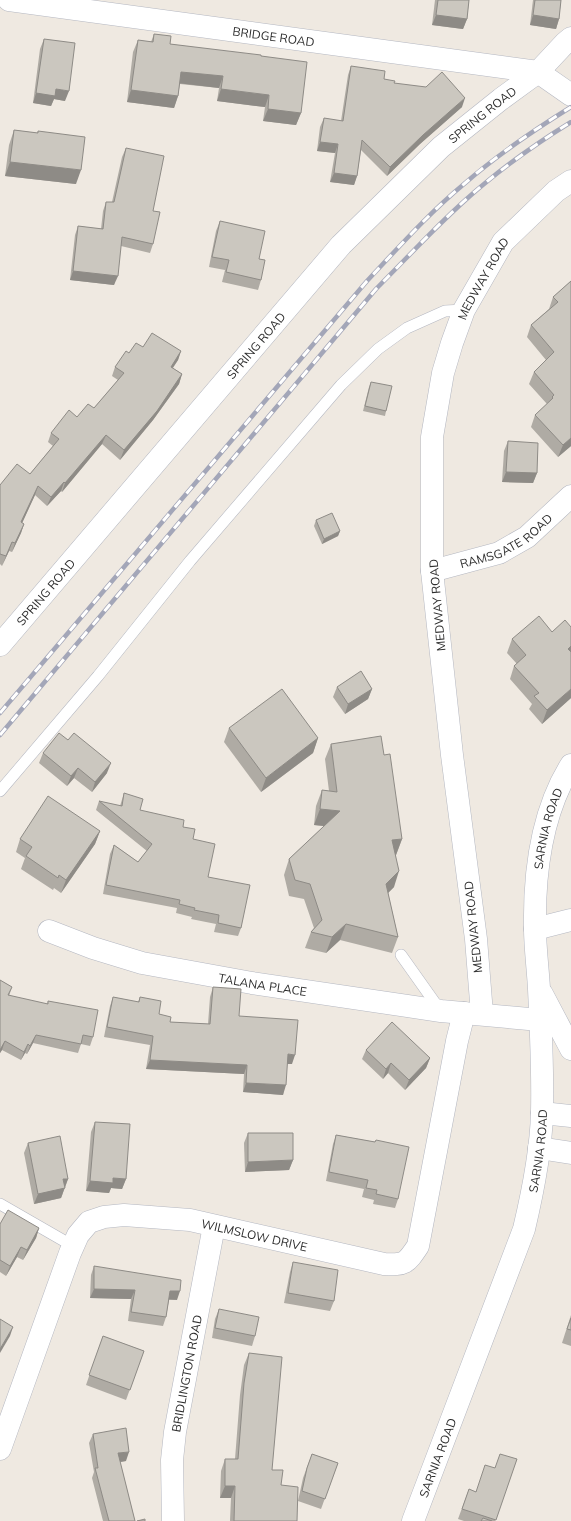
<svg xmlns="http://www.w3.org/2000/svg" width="571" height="1521" font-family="Mulish,sans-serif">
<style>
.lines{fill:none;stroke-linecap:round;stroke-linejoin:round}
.lane-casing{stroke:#b4b7c1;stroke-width:12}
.street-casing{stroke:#b4b7c1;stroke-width:23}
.secondary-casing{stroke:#b4b7c1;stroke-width:23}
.lane{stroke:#fff;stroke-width:11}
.street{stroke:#fff;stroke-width:22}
.secondary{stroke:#fff;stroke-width:22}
.rail-casing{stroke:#a3a6b8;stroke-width:4.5}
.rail{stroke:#fff;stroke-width:3;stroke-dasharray:9;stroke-linecap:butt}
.wall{fill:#afaba4}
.shaded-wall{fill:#8e8b86}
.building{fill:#cbc7bf;stroke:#8e8b86}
.labels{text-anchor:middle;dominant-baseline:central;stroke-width:3;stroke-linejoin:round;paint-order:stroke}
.street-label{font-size:12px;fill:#2e2e2e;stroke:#fff}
</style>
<rect width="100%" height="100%" fill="#efe9e1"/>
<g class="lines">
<g class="lane-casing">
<g id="lane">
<path d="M0,791l98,-115 92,-115 151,-176 37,-36 29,-21 38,-17 19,-1"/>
<path d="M401,955l39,55"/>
<path d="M0,1204l73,42"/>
</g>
</g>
<g class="street-casing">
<g id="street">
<path id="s1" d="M9,0l529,72 33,23"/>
<path id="s2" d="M432,571l67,-18 28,-16 44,-41"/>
<path id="s3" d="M0,645l341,-400 100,-98 60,-48 37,-27 27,-29 6,-5"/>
<path d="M535,929l36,-9"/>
<path id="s4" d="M49,931l44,17 49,15 110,20 189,28 99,9"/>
<path id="s5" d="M482,1014l-6,-75 -24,-184 -20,-184v-134l11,-64 9,-30 12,-33 39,-68 53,-51 15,-10"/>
<path id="s6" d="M0,1449l70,-196 8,-18 11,-13 15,-5 20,-2 66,5 194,44c21,1 22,0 34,-18l39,-205 7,-28"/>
<path id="s7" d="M173,1521l-1,-61 3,-28 39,-206"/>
</g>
</g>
<g class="secondary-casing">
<g id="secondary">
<path d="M542,994l29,55"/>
<path d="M542,1113l29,3"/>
<path d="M539,1148l32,5"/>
<path id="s8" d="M413,1521l111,-292c9,-38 17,-77 18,-116 1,-41 -1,-83 -3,-124 -1,-20 -4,-41 -4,-61 -1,-56 6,-115 36,-163"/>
</g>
</g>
<use href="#lane" class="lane"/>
<use href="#street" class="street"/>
<use href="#secondary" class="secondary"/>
<g class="rail-casing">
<g id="rail">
<path d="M0,713l367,-432c31,-33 62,-68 97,-97 33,-29 70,-54 107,-77"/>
<path d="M0,735l376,-446c35,-35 70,-74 108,-105 25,-21 58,-44 87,-62"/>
</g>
</g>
<use href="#rail" class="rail"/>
</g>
<g class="wall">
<path d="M435,0h34l-2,19 -4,10 -31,-4z"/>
<path d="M533,0h28l-2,19 -3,10 -26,-4z"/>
<path d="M154,34l16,10 91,12 40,57 -5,12 -33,-4 2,-14 -48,-6 2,-13 -39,-4 -2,12 -4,12 -47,-6 6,-50 5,-12 13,2z"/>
<path d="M44,39l21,62 -11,-2 -3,7 -18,-3 7,-54z"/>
<path d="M351,66l43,17 68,24 -42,37 -33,32 -26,-26 -4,26 -3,9 -24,-3 5,-29 -18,-2 3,-24 4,-9 17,3 7,-46z"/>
<path d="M14,130l23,3 1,-2 38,53 -71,-8 4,-31z"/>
<path d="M126,148l27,63v33l-3,9 -29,-7 -7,39 -44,-5 5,-45 3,-9 23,3 2,-18 3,-9h6l10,-45z"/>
<path d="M220,221l39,38 2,21 -3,10 -36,-8 3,-12 -16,-3 7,-36z"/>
<path d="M571,281v165l-13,11 -27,-30 4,-12 12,-11 -18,-20 5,-12 12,-12 -19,-23 4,-12 18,-16 4,-12z"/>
<path d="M143,347l38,4 -3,9 -5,8 9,6 -3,10 -26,36 -33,40 -18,-16 -40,48 -1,-1 -14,15 -12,-11 -13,28 2,1 -3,9 -9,19 -3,-1 -7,15 -2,-2v-79l30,-11 23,-28 -5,-4 3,-9 26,-16 17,-9 24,-28 -6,-4 3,-9 14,-14z"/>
<path d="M371,382l15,29 -1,5 -22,-5 6,-24z"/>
<path d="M508,441l29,32 -4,10 -31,-1 2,-31z"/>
<path d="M316,520l24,11 -2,5 -16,8 -8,-18z"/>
<path d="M512,639l59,59 -29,26 -13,-15 3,-5 -22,-25 4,-13 3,-2 -10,-11z"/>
<path d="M337,687l35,2 -4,10 -23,15 -12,-17z"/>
<path d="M229,728l89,10 -5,15 -52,39 -37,-50z"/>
<path d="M331,744l53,11 18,84 -6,16 -2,32 -6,6 10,44 -6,16 -52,-13 -14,13 -21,-5 6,-16 3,-4 -10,-29 -15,-3 -5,-21 5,-16 35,-33 -10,-1 2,-19 6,-16 7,1 -4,-32z"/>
<path d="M43,753l64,20 -15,19 -18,-14 -7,8 -28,-23z"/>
<path d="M124,793l16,17 43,17 10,12 15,38 33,51 -3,8 -24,-4 2,-8 -25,-5 1,-2 -16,-4 1,-5 -74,-14 7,-40 4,-9 24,17 9,-11 -51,-41 3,-9 21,5z"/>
<path d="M100,831l-5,13 -34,49 -7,-5 -1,2 -32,-21 4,-11 -9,-6 4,-13z"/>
<path d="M0,980l12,7 -3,9 38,8 1,-3 45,36 -3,9 -9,-2 -3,9 -45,-10 -6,11 -2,-1 -4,7 -19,-10 -2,3z"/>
<path d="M213,987l26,29 53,48h-5l-4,31 -40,-3 1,-18 -98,-5 4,-24 -46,-8 6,-31 3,-9 25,5 2,-5 19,17 11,8 38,2 2,-27z"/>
<path d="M366,1050l64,8 -4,10 -21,22 -17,-17 -5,6 -21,-20z"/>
<path d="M95,1122l31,57 -4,10 -11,-1 -2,5 -23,-2 5,-59z"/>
<path d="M248,1133l45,27 -4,10 -44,2 -1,-29z"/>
<path d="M336,1135l39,7 1,-2 22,59 -3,9 -22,-4 1,-4 -12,-3 2,-8 -38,-8 7,-37z"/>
<path d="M28,1143l40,36 -7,19 -27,6 -10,-51z"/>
<path d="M0,1224l39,4 -3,10 -13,22 -6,-3 -11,19 -6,-4z"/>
<path d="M293,1262l41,39 -4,10 -46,-8 6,-31z"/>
<path d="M94,1266l83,34h-8l-3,17 -3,9 -35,-5 3,-22 -41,-1 1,-23z"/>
<path d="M219,1309l36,27 -3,10 -40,-8 3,-19z"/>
<path d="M571,1315v31l-9,-3z"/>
<path d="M103,1336l41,15 -18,49 -40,-15z"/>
<path d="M249,1353l23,117 9,15 16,36h-67l1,-23h-11l1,-27 4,-12h10l5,-64 4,-30z"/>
<path d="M93,1434l33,27 -6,1 15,59h-32l-11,-43 2,-6 -5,-29z"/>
<path d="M312,1454l26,9 -17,46 -23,-8 5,-23z"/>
<path d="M517,1459l-22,62h-31l-6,-2 11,-30 7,3 18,-24z"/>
</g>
<g class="shaded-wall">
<path d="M436,15l31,4 -4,10 -31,-4z"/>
<path d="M533,15l26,4 -3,10 -26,-4z"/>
<path d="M181,72l42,4 -4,12 -42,-5z"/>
<path d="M56,89l13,2 -4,10 -11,-2 -3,7 -18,-3 3,-10z"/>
<path d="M221,89l48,6 -4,12 -48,-6z"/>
<path d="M131,90l47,6 -4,12 -47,-6z"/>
<path d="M465,98l-3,9 -42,37 -33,32 3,-9 33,-32z"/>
<path d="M268,109l33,4 -5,12 -33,-4z"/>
<path d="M320,142l18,2 -3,9 -18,-2z"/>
<path d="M10,162l71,8 -5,14 -71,-8z"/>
<path d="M334,173l23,3 -3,9 -24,-3z"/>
<path d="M73,271l45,5 -4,9 -44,-5z"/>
<path d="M181,351l-3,9 -11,16 4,-9z"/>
<path d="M182,374l-3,10 -26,36 -33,40 4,-10z"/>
<path d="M106,435l-4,9 -40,48 3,-9z"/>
<path d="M571,438v8l-13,11 5,-12z"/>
<path d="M506,472l31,1 -4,10 -31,-1z"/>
<path d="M64,482l-3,9 -14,15 4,-9z"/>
<path d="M38,486l-3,9 -17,37 3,-10z"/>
<path d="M24,524l-3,9 -9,19 3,-9z"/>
<path d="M340,531l-2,5 -16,8 2,-5z"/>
<path d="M12,542l-3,9 -7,15 4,-10z"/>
<path d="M571,646v9l-3,-6z"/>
<path d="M372,689l-4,10 -23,15 3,-10z"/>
<path d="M571,689v9l-29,26 5,-14z"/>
<path d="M318,738l-5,15 -52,39 5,-14z"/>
<path d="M111,763l-4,10 -15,19 3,-10z"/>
<path d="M78,768l-4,10 -7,8 4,-10z"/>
<path d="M320,809l20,2 -6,16 -20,-2z"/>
<path d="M100,831l-5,13 -34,49 5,-13z"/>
<path d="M402,839l-6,16 -10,1 6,-16z"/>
<path d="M399,871l-5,16 -13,13 5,-16z"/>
<path d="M346,924l-6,16 -14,13 6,-16z"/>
<path d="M36,1035l-3,8 -6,11 3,-8z"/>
<path d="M5,1041l-3,9 -2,3v-3z"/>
<path d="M28,1044l-3,9 -4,7 3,-8z"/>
<path d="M288,1054l7,1 -3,9h-8z"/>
<path d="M430,1058l-4,10 -21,22 4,-10z"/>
<path d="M150,1060l97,5 -3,9 -98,-5z"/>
<path d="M391,1063l-3,10 -5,6 3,-10z"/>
<path d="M246,1083l40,2 -3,10 -40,-3z"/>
<path d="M293,1160l-4,10 -44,2 3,-10z"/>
<path d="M113,1178l13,1 -4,10 -11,-1 -2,5 -23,-2 4,-10z"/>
<path d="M63,1179h5l-7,19 -27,6 4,-10z"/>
<path d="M39,1228l-3,10 -13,22 4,-10z"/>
<path d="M21,1247l-4,10 -11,19 4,-10z"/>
<path d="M94,1289l41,1 -4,9 -41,-1z"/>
<path d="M170,1291h10l-3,9 -10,-1z"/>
<path d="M13,1327l-3,9 -10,17v-4z"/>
<path d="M129,1452l-3,9 -12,2 4,-10z"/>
<path d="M225,1486h10l-4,12h-11z"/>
</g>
<g class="building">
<path d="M438,0h31l-2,19 -31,-4z"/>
<path d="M535,0h26l-2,19 -26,-4z"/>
<path d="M154,34l17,2 -1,8 91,11v1l46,6 -6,51 -33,-4 1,-14 -48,-6 2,-13 -42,-4 -3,24 -47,-6 7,-50 15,2z"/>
<path d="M44,39l31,4 -6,48 -13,-2 -1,7 -19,-3z"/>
<path d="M351,66l34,5 -1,8 11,2 -1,2 32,4 16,-15 23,26 -42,37 -33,32 -28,-27 -5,36 -23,-3 4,-29 -18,-2 4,-24 19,3z"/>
<path d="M14,130l24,3v-2l47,6 -4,33 -71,-8z"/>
<path d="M126,148l38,8 -11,55 7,1 -7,32 -31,-7 -4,39 -45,-5 5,-45 25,3 3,-27h8z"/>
<path d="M220,221l45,10 -6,28 6,1 -4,20 -35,-8 3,-12 -17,-3z"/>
<path d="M571,281v157l-8,7 -28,-30 18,-17 -1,-1 2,-2 -20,-23 20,-20 -23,-27 27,-23 -5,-5z"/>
<path d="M152,333l29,18 -10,16 11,7 -25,37 -33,39 -18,-15 -41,48 -1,-1 -13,15 -13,-11 -17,36 3,2 -9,19 -3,-1 -6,14 -6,-2v-69l17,-21 13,10 29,-35 -8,-6 18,-23 8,7 11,-13 6,4 30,-35 -9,-6 11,-16 3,2 7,-10 7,4z"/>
<path d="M371,382l21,4 -6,25 -21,-5z"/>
<path d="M508,441l30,2 -1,30 -31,-1z"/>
<path d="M332,513l8,18 -16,8 -8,-19z"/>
<path d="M539,616l13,16 13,-12 6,7v19l-3,3 3,3v37l-24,21 -13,-14 5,-3 -25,-27 12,-11 -14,-16z"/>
<path d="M361,671l11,18 -24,15 -11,-17z"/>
<path d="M282,689l36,49 -52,40 -37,-50z"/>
<path d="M59,733l9,7 6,-7 37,30 -16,19 -17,-14 -7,8 -28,-23z"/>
<path d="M381,736l3,19 6,-1 12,85 -10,1 7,31 -13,13 12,53 -52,-13 -14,13 -21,-5 11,-12 -12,-36 -15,-4 -6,-21 51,-48 -20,-2 2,-19 15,2 -6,-48z"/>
<path d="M124,793l19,6 -3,11 44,10 -1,7 12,2 -2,10 22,5 -7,33 42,8 -9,43 -23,-5 1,-8 -25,-5 1,-2 -16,-4 1,-4 -74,-15 8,-40 24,17 14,-18 -53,-43 23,5z"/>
<path d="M48,796l52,35 -34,49 -7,-5 -1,3 -32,-22 6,-9 -12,-8z"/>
<path d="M0,980l12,7 -4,8 40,9v-3l50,9 -5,27 -10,-2 -2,9 -45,-9 -6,11 -2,-2 -4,8 -19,-11 -5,9z"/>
<path d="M213,987l28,2 -2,27 59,4 -3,35 -7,-1 -2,31 -40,-2 1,-18 -97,-5 3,-24 -46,-9 6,-30 26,5 1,-5 21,4 -2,13 12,3 -1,5 40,2z"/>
<path d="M392,1022l38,36 -21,22 -18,-17 -5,6 -20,-19z"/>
<path d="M95,1122l35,2 -4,55 -13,-1v5l-23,-2z"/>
<path d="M248,1133h45v27l-45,2z"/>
<path d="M336,1135l39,7 1,-2 33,7 -11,52 -22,-5 1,-4 -11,-2 2,-8 -39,-8z"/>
<path d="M60,1136l8,43h-5l2,9 -27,6 -10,-51z"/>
<path d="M8,1210l31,18 -12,22 -6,-3 -11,19 -10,-6v-36z"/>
<path d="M293,1262l45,8 -4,31 -46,-8z"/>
<path d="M94,1266l87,14 -1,11h-10l-4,26 -35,-5 4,-22 -41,-1z"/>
<path d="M219,1309l40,8 -4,19 -40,-8z"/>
<path d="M571,1318v12l-4,-1z"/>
<path d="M0,1319l13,8 -13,22z"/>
<path d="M103,1336l41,15 -14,39 -41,-15z"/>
<path d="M249,1353l33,4 -10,113h11l-2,15 17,2 -1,34h-63l1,-35h-10v-27h13l6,-76z"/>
<path d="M126,1428l3,24 -11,1 17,68h-26l-14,-53h3l-5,-34z"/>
<path d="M312,1454l26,9 -13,36 -23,-8 5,-23z"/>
<path d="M500,1454l17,5 -21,61 -34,-11 7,-20 7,3 9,-27 10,3z"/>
<path d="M483,1518l9,3h-11z"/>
<path d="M145,1519v2h-8z"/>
</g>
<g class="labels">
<g class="street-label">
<text stroke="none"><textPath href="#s1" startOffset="267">BRIDGE ROAD</textPath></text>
<text stroke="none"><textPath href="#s3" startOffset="718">SPRING ROAD</textPath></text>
<text stroke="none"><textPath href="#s5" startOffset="748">MEDWAY ROAD</textPath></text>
<text stroke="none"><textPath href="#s3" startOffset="394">SPRING ROAD</textPath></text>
<text stroke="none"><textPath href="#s2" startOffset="81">RAMSGATE ROAD</textPath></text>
<text stroke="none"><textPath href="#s3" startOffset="70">SPRING ROAD</textPath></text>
<text transform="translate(437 605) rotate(-95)">MEDWAY ROAD</text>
<text stroke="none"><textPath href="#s8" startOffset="716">SARNIA ROAD</textPath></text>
<text transform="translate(473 927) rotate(-96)">MEDWAY ROAD</text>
<text stroke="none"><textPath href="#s4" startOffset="221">TALANA PLACE</textPath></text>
<text stroke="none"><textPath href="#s8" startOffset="392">SARNIA ROAD</textPath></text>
<text stroke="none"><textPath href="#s6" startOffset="413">WILMSLOW DRIVE</textPath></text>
<text stroke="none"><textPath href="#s7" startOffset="149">BRIDLINGTON ROAD</textPath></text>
<text stroke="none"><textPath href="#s8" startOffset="68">SARNIA ROAD</textPath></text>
</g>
</g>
</svg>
